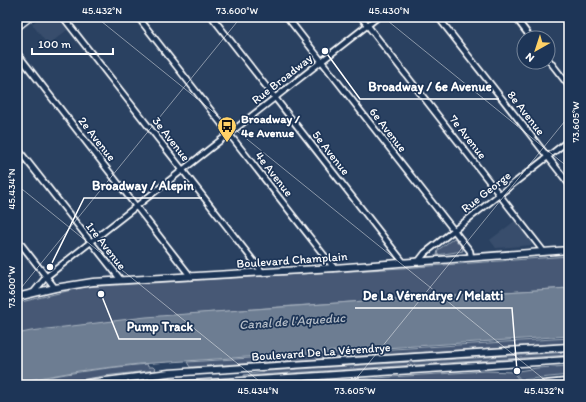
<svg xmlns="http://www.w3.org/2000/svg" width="586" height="402" font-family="Itim,sans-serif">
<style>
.built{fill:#394e6c}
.green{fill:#465975;stroke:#a2acba}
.water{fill:#6d7d92;stroke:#a7b1be}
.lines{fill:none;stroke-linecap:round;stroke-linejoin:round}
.street-casing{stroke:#fff;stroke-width:8}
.secondary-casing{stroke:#fff;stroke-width:9}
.street{stroke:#1d3557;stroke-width:4.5}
.secondary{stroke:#1d3557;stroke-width:6}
.ticks{fill:none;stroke:#fff;stroke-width:1;stroke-opacity:0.45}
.labels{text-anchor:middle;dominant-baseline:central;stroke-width:3.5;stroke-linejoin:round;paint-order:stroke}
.street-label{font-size:12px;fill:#fff;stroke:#1d3557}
.poi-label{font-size:12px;font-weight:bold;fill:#fff;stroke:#1d3557;text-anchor:start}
.water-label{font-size:13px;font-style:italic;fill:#b6bec8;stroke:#1d3557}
.leader{fill:none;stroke:#fff;stroke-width:1.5}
.callout-dot{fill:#fff;stroke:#1d3557;stroke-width:1.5}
.callout-label{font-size:13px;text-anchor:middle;font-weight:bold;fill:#fff;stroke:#1d3557;stroke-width:3.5;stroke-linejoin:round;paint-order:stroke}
.neatline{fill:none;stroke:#fff;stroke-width:1.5}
.ticks-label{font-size:10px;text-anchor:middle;fill:#fff}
</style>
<rect width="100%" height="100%" fill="#2a4161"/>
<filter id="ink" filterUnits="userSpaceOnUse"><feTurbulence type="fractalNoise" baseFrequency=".025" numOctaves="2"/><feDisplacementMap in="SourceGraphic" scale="8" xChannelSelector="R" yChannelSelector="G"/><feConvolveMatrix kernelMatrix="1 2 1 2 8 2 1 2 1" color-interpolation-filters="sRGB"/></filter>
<g filter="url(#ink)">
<g class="built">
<path d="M40,17h17l10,13 -19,15 -16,-21z"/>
<path d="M515,221l17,22v2l-36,3 -6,-8z"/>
</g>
<g class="green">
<path d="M454,238l8,9 1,4 -26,4 1,-5z"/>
<path d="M569,256v32c-97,6 -193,12 -290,19 -88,7 -175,13 -262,28v-32l67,-16 318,-19z"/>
<path d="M569,338v5l-379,24 -3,-5z"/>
<path d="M569,352v3l-325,21v-1l25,-4z"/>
<path d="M147,364l1,3h5l3,3 -52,6 -56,9h-31v-2c43,-9 86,-15 130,-19z"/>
<path d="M569,366v9l-48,5 -6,-7h3v-2l19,-3z"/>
<path d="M485,371l28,1 6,8 -51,5h-202z"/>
<path d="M171,378v3l-37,4h-30z"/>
</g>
<path class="water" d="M569,288v48l-430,28 -60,7 -62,11v-48l14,-3 115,-14 246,-18z"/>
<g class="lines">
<g class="street-casing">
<g id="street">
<path d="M63,17l200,256"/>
<path d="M138,17l196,251"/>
<path d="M212,17l192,246"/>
<path d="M287,17l183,234 1,6"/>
<path d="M361,17l183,235"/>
<path d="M438,17l131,167"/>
<path d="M515,17l16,21"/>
<path d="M17,53l174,224"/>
<path d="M548,59l21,27"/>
<path d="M17,148l104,132"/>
<path d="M17,239l38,49"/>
<path d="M418,262l7,-9 144,-113"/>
<path d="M33,293l13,-16 332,-260"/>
<path d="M529,385l40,-4"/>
</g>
</g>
<g class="secondary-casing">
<g id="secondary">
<path d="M17,27l13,-10"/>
<path d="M17,297l38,-9 38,-6 241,-14 235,-18"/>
<path d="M74,385l95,-12 400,-26"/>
<path d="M177,385l392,-25"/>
</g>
</g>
<use href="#street" class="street"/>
<use href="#secondary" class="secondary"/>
</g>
</g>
<path class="ticks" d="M96,17l455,368M383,17l186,151M17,185l247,200M17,293l224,-276M351,385l218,-269"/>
<defs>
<g id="bus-pin" transform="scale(1)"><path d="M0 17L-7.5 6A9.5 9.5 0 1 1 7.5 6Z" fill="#ffd166" stroke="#1d3557"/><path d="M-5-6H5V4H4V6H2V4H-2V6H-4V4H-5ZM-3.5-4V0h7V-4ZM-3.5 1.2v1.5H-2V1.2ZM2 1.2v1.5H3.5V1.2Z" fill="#111"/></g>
</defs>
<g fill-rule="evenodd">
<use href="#bus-pin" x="227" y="126"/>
</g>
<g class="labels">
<g class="street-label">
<text transform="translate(282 79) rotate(-38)">Rue Broadway</text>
<text transform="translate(526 113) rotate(52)">8e Avenue</text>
<text transform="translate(388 130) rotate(52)">6e Avenue</text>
<text transform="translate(468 137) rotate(52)">7e Avenue</text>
<text transform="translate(97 139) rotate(52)">2e Avenue</text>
<text transform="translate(171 139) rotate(52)">3e Avenue</text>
<text transform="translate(331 153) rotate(52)">5e Avenue</text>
<text transform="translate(274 174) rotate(52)">4e Avenue</text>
<text transform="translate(486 192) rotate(-38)">Rue George</text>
<text transform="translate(106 246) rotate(52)">1re Avenue</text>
<text transform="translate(292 260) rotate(-4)">Boulevard Champlain</text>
<text transform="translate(321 352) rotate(-4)">Boulevard De La Vérendrye</text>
</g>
<g class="poi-label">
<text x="241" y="119">Broadway /<tspan x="241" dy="14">4e Avenue</tspan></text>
</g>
<g class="water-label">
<text transform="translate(292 321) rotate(-4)">Canal de l'Aqueduc</text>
</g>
</g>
<path class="leader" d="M325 51L360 99H499M50 267L84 198H202M517 371L512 308H355M101 294L119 339H201"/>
<g class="callout-dot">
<circle cx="325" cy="51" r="4"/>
<circle cx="50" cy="267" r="4"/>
<circle cx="517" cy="371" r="4"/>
<circle cx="101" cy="294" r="4"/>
</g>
<g class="callout-label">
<text x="430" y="91">Broadway / 6e Avenue</text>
<text x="143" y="190">Broadway / Alepin</text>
<text x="433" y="300">De La Vérendrye / Melatti</text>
<text x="160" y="331">Pump Track</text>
</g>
<rect width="586" height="402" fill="none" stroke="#1d3557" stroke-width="44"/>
<g transform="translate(536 50) rotate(219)"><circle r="19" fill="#1d3557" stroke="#77869a"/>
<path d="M0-3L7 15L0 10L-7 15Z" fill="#ffd166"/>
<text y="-6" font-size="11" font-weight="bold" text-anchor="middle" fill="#ffffff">N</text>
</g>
<path d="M32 48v6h81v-6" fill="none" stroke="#ffffff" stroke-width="2"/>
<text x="38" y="48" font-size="12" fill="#ffffff" stroke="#1d3557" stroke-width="3" paint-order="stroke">100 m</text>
<rect x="22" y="22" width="542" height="358" class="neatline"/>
<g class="ticks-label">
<text x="102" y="14">45.432°N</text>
<text x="237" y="14">73.600°W</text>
<text x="389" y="14">45.430°N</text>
<text transform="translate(575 122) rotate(-90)" y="4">73.605°W</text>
<text transform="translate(11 189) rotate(-90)" y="4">45.434°N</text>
<text transform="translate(11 287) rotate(-90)" y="4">73.600°W</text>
<text x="258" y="394">45.434°N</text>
<text x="355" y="394">73.605°W</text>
<text x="544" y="394">45.432°N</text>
</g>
</svg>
